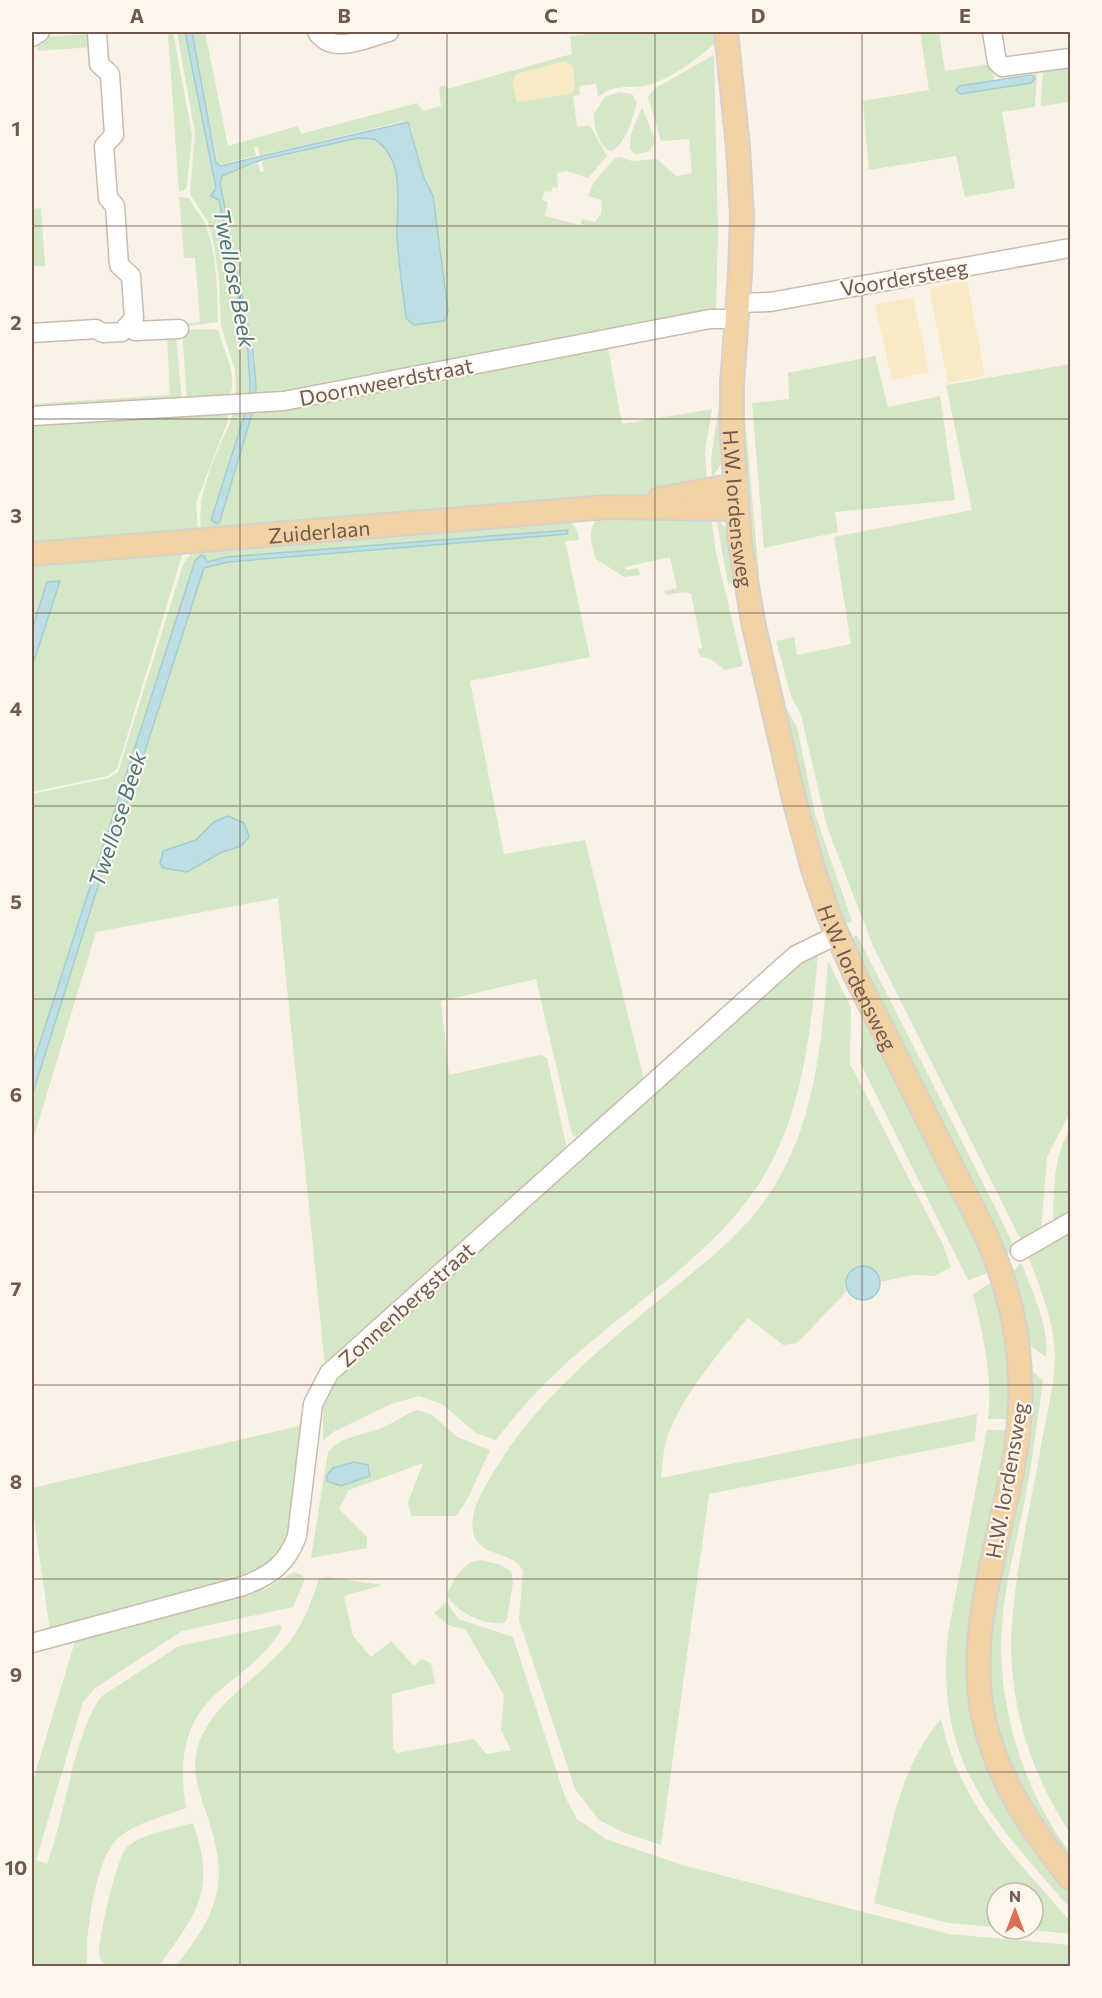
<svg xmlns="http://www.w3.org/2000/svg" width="1102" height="1998" font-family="Commissioner,sans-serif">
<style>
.green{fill:#d4e7c6;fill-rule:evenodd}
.sand{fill:#f7eac4}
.water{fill:#bddee2;stroke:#a4cdd3;stroke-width:1.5}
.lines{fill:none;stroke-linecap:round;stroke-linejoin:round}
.minor-casing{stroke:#cbbaae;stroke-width:21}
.major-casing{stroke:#d7d1cd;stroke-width:26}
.minor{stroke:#fff;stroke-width:18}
.major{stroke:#f3d3a5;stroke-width:22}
.grid{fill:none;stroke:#71594d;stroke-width:1.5;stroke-opacity:0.55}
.labels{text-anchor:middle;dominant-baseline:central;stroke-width:4.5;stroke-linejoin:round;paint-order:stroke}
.street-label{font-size:21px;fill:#71594d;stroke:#fdf6ec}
.water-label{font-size:22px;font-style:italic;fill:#46757c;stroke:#fdf6ec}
.neatline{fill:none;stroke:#71594d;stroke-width:2}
.grid-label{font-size:20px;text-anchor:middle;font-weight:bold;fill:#71594d}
</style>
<rect width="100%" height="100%" fill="#faf2e7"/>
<g class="green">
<path d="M168,32h5l19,103 -5,50 -1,4 -7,3z"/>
<path d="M177,32h8l31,157 -4,7 7,4 30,162v39l-16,1 3,-14 -1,-18 -14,-44 -2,-48 -5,-33 -6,-23 -18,-28 5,-61z"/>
<path d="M192,32h13l23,114 70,-20 3,8 116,-31 6,8 18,-5 -2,-19 6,-2 2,4 125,-35 -2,-18 35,-4h108l1,12c-18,16 -41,33 -63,40 -20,6 -36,-2 -53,13l-2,-13 -17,2 1,9 -7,1 4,30h13l17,30 -19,22 -21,-7 -10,2 1,15 -5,-1 -2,5 -6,-1 -3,9 6,2 -3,14 35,9 2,-6 13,3 6,-8 1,-14 -14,-4 6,-14 21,-24 6,-1 11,4 25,-2 19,17 16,-3 -3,-34 -28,2 -13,-44 6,-8 60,-34 4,175 -2,80 -462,91 1,-40 -35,-178 2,-7 36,-13 2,9 4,-1 -2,-10 96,-23 16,1c30,18 26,64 23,95l33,-49 -7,-10 -12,-48 -3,-5 -4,-1 -144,35 -2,-9h-4l2,9 -38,9z"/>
<path d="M920,32h19l6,39 46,-7 3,16 43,-7 -2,34 -33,5 13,76 -50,9 -9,-41 -87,14 -6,-69 66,-11z"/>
<path d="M93,34v13l-55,4 -1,-9 4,-5z"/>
<path d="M1070,68v36v-2l-29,4 2,-34z"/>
<path d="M619,92l13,2 5,8c-4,15 -11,43 -26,49 -13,-5 -17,-24 -17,-37l11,-17z"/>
<path d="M642,107l13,34 -5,10 -13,3 -4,-1 -3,-5 1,-14z"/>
<path d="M179,197l10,1c4,9 11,16 15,24 13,26 13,71 14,100l-37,5v-3l19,-2 -5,-64h-11z"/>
<path d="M41,208l4,58h-13v-57z"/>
<path d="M724,328l2,4 -2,127 -12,19 -1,-19 9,-62z"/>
<path d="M209,329l9,1c6,23 21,45 11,69l-42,3 -5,-72z"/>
<path d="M167,334l9,3 6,66 -150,11v-10l138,-9z"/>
<path d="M607,342l15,82 90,-15 -7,43 2,30 -45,13 -85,9 -376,26c-4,-29 7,-56 18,-83 6,-14 13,-24 14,-39l14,-1 -36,113 9,1 34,-114z"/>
<path d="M875,356l13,51 52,-11 15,104 -120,12 3,20 -74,16 -12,-145 37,-4 -1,-26z"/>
<path d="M1070,364v748l-23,45 -6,74 -17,15 -151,-300 -46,-119 -26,-112 -10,-19 -15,-55 18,-4 3,18 54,-11 -17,-107 138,-27 -26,-125z"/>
<path d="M743,394l16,181 -6,1 -15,-173z"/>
<path d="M228,408l-1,15 -31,80 2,28 -166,17v-129z"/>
<path d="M711,515l5,38 27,113 -18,4 -13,-10 -12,-4 -2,-7 4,-1 -11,-54 -5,-2 -20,3 -2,-4 13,-3 -7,-31 -45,10 1,3 12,-2 2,7 -16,2 -28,-18c-5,-15 -10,-33 5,-43z"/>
<path d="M716,517l13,15 6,50 -7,2z"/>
<path d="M565,519c10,5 13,10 14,21l-14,1 25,116 -120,24 34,173 81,-14 59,240 -66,59 -6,-5 -36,-155 -95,22 8,74 91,-20 7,3 20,91 -242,221 -39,177 -25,25 -211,59 -18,-127v-16l267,-62 7,-32 19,-28 -47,-468 -182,34 -64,211v-47l50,-162 34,-105 18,-44 69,-213 5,-6 20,-4 339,-28 1,-4 -340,27 -21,5 -6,-7 -6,6 -163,506v-273l76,-16 10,-6 65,-207 11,-16zM220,818l21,28 -19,6 -35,20 -24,-4 -3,-12 13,-7 23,-9z"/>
<path d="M184,549l-67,220 -9,7 -76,16v-230z"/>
<path d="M785,706l12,21 18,87 37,107 -11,5 -39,-126z"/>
<path d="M857,935l138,272 21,44 -13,3 -158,-312z"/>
<path d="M818,956c-7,70 -14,144 -47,207 -39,76 -117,125 -180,179 -36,29 -67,61 -95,98l-20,-7 -34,-29 -23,-8 -28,8 -58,28 -10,9v-39l11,-23 464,-419z"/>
<path d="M828,961l23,47 -1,56 93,181 8,22 -17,9 -22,-1 -32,7 -12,-15h-13l-10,21 2,3 -50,52 -14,2 -35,-27c-28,33 -69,81 -82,123 -3,12 -4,25 -5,37l316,-64 -2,27 -266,53 -48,351 -39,-13 -23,-12 -24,-31 -56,-169 4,-49c-11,-22 -46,-13 -50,-40 -3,-18 7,-36 16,-51 41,-74 109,-130 174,-183 37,-31 77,-60 105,-101 47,-69 54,-154 60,-235z"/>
<path d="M863,1005l127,263 -5,6 -17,6 -108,-218z"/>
<path d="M1070,1129v88l-17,9c1,-34 -1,-66 17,-97z"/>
<path d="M1070,1230v603c-40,-59 -64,-137 -58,-210 4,-57 18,-115 28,-171 5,-32 18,-76 14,-108 -3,-30 -15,-60 -26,-87z"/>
<path d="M1021,1262c11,30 28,62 25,95l-18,-13 -1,-15 -15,-55z"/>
<path d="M994,1281c13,44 19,93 15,138h-21c5,-41 -5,-86 -15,-125z"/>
<path d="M1030,1368l13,13c-6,40 -10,79 -18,118 -8,41 -20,83 -23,126 -6,77 21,167 68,227v10l-17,-19 -40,-67 -24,-73 -1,-66z"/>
<path d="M417,1410l14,4 26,23 33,13 -23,50 -11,16h-45l-3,-14 15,-39 -74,27 -10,19 28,28v11l-56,10 17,-106c17,-19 39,-16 60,-27 10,-5 18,-11 29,-15z"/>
<path d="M987,1430h20l-7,57 -26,130 27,178 16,31 53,66v16c-79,-91 -135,-145 -122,-274z"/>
<path d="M481,1560l20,5 10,6 2,11 -6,37 -3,4c-19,3 -48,-11 -57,-28 6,-16 17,-34 34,-35z"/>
<path d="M294,1572l8,3 3,4 -12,28 -111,24 -87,57 -12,14 -47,158 11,4c18,-46 27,-132 55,-168l77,-50 100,-21 3,2c-6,14 -18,25 -29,36 -15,13 -33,25 -46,40 -26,30 -27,67 -21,105 -21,8 -51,15 -68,30 -23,21 -33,98 -31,128h-55v-182l44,-146 189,-49z"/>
<path d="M327,1577l55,8 -38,11 9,40 18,21 20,-16 23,25 7,-7 10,4 4,20 -43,11 1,55 4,4 77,-14 12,15 25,-4 -10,-20 3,-35 -39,-66 -15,-3 -16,-13 13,-11 11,17 55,18 52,160 12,22 29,20 76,26 267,69 121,11v21h-894c44,-56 54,-85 30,-154 -8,-22 -15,-43 -8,-66 14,-45 64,-69 92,-105 14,-18 22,-41 29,-62z"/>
<path d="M941,1719c19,87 73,137 129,202v13l-47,-5h10v-36h-36v34l-49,-4 -74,-20c15,-64 23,-133 67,-184z"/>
<path d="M193,1823c24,67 4,90 -34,143h-53c-3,-3 -6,-7 -7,-11 -1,-15 18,-100 28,-108 17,-14 46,-18 66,-24z"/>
</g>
<g class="sand">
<path d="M566,61l7,5 2,22 -3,6 -55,8 -5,-20 4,-8z"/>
<path d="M967,280l18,96 -37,7 -19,-95z"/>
<path d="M913,297l16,75 -37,8 -17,-75z"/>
</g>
<g class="water">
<path d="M185,32h7l24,130 4,4 188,-44 15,53 10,21 15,115 -4,10 -30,4 -8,-7c-3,-27 -8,-56 -9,-84 0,-31 9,-75 -23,-95l-16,-1 -97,22 -39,16 -2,7 33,168 3,35 -2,21 -34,114 -3,3 -6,-4 38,-119 1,-14 -2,-35 -29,-152 -8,-4 5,-8z"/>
<path d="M1031,75l4,3 -4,5 -71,11 -4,-4 3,-4z"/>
<path d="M568,530l-1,4 -339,28 -24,6 -70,217 -18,44 -84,267v-29l163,-506 6,-6 3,1 3,6 20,-5z"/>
<path d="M60,581l-28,86v-37l15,-48z"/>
<path d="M228,816l16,7 5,14 -8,9 -19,6 -35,20 -24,-4 -3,-5 3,-12 33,-11 18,-18z"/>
<circle cx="863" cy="1283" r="17"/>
<path d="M354,1462l14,3 2,11 -29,10 -14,-5v-6l6,-7z"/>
</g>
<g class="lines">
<g class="minor-casing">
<g id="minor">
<path d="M317,32c16,24 48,6 72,0"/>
<path d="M992,32l5,30 5,5 68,-9"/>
<path d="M32,37l8,-5"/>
<path d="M738,303l32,-1 300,-54"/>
<path d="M128,325l7,6 44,-2"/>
<path d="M32,333l64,-4 7,4 19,-1 12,-14 -3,-42 -12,-11 -4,-59 -7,-8 -4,-52 10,-11 -4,-61 -11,-10 -2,-32"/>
<path d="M32,416l252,-15 426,-82h27"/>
<path d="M1020,1251l50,-29"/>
<path d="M32,1643l211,-57c27,-10 44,-22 54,-50l16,-132 16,-31 467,-418 41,-20"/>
</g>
</g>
<g class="major-casing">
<g id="major">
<path id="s1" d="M726,32l12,115 4,69 -2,58 -8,110v53l8,106 13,79 41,177 19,70 15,44 28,64 130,258c33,74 42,146 28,226 -15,85 -49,172 -30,259 14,61 48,110 86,158"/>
<path d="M659,499l76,-14"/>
<path id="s2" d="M32,554l575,-47 129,2"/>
</g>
</g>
<use href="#minor" class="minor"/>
<use href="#major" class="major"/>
</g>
<path class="grid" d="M240,32v1934M447,32v1934M655,32v1934M862,32v1934M32,226h1038M32,419h1038M32,613h1038M32,806h1038M32,999h1038M32,1192h1038M32,1385h1038M32,1579h1038M32,1772h1038"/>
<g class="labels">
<g class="street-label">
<text transform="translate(904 277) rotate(-10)">Voordersteeg</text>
<text transform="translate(386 381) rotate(-11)">Doornweerdstraat</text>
<text stroke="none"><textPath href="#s1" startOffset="478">H.W. Iordensweg</textPath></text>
<text stroke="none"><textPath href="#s2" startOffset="288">Zuiderlaan</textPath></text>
<text stroke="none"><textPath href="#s1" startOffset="964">H.W. Iordensweg</textPath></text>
<text transform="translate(406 1304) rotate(-42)">Zonnenbergstraat</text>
<text transform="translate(1006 1480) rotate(-80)">H.W. Iordensweg</text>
</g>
<g class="water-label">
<text transform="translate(235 278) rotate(79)">Twellose Beek</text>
<text transform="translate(117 819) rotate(-72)">Twellose Beek</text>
</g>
</g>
<rect width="1102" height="1998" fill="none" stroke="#fdf6ec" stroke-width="66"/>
<g transform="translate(1015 1911)"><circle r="28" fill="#fdf6ec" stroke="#c5b7ac" stroke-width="1.5"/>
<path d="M0-4.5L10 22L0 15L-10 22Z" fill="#d96f57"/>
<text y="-9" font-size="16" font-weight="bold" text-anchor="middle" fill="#71594d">N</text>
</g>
<rect x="33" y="33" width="1036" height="1932" class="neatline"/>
<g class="grid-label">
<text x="137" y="23">A</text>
<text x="344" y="23">B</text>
<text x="551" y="23">C</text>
<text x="758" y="23">D</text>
<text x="965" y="23">E</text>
<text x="16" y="136">1</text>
<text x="16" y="330">2</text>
<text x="16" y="523">3</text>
<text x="16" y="716">4</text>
<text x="16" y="909">5</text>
<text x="16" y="1102">6</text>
<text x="16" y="1296">7</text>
<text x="16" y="1489">8</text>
<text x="16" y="1682">9</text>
<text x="16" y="1875">10</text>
</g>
</svg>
